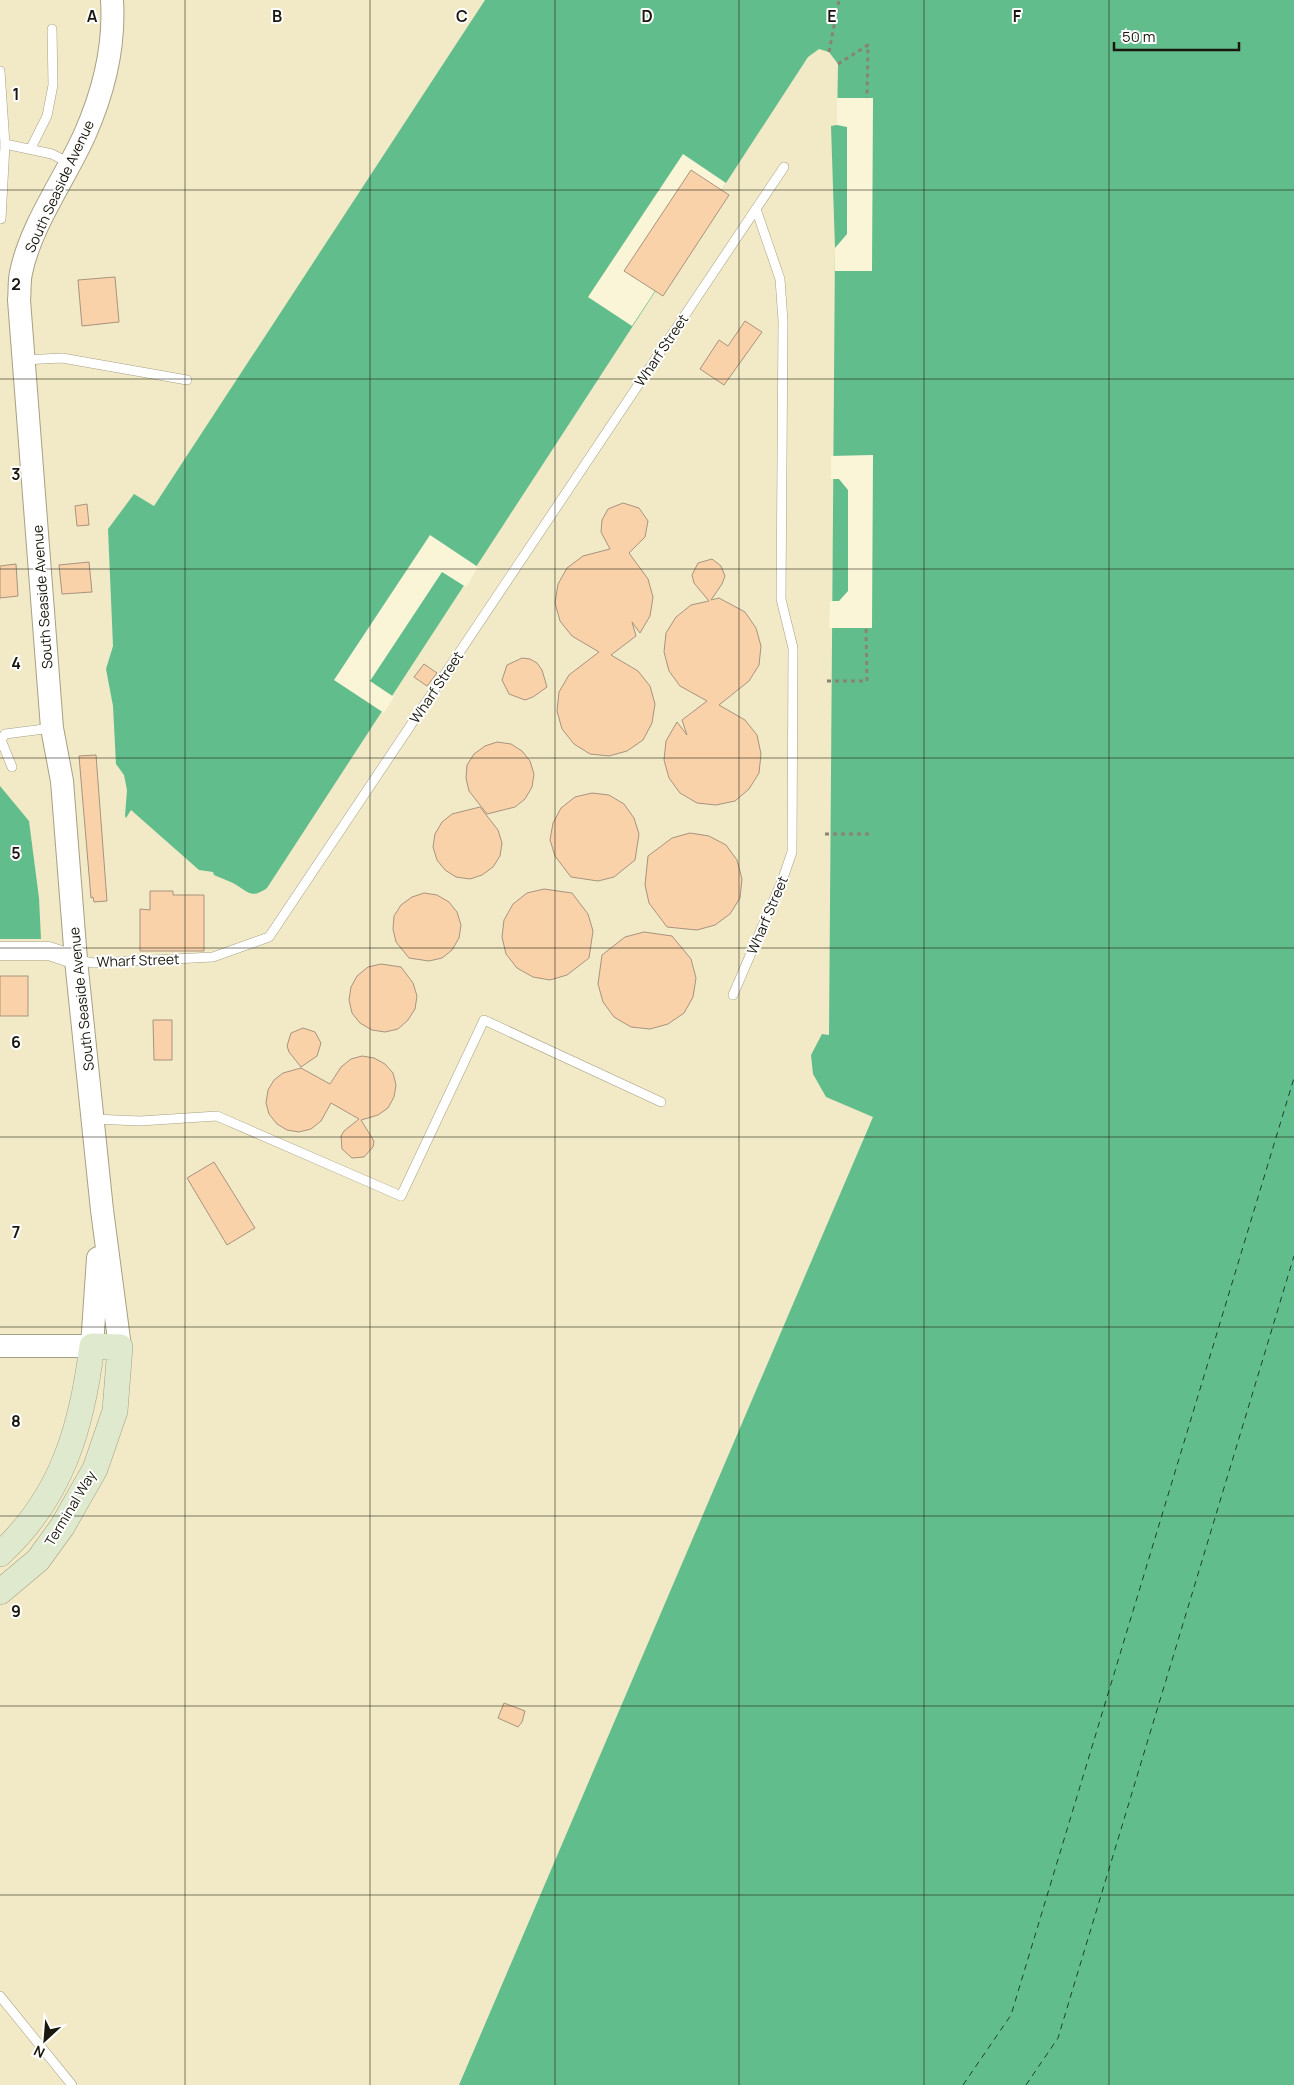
<svg xmlns="http://www.w3.org/2000/svg" width="1294" height="2085" font-family="Manrope,sans-serif">
<style>
.built{fill:#f2eac6}
.water{fill:#62bd8c}
.pier{fill:#fbf5d8}
.lines{fill:none;stroke-linecap:round;stroke-linejoin:round}
.ferry{stroke:#1b422d;stroke-width:1;stroke-dasharray:6 5;stroke-linecap:butt}
.building{fill:#f9d2aa;stroke:#a8937f}
.service-casing{stroke:#a6a085;stroke-width:10}
.minor-casing{stroke:#a6a085;stroke-width:19}
.tertiary-casing{stroke:#a6a085;stroke-width:24}
.secondary-casing{stroke:#a6a085;stroke-width:26}
.path{stroke:#888470;stroke-width:3;stroke-dasharray:4 4;stroke-linecap:butt}
.service{stroke:#fff;stroke-width:9}
.minor{stroke:#fff;stroke-width:18}
.tertiary{stroke:#fff;stroke-width:22}
.secondary{stroke:#dee9ce;stroke-width:25}
.grid{fill:none;stroke:#1a180d;stroke-width:1;stroke-opacity:0.55}
.labels{text-anchor:middle;dominant-baseline:central;stroke-width:4;stroke-linejoin:round;paint-order:stroke}
.street-label{font-size:14px;fill:#1a180d;stroke:#fff}
.grid-label{font-size:16px;text-anchor:middle;font-weight:bold;fill:#1a180d;stroke:#fff;stroke-width:4;stroke-linejoin:round;paint-order:stroke}
</style>
<rect width="100%" height="100%" fill="#fbf5d8"/>
<rect class="built" x="0" y="0" width="1294" height="2085"/>
<g class="water">
<path d="M485,0h809v2085h-835l414,-968 -47,-20 -13,-23 -2,-19 11,-21 7,1 6,-787 -4,-122 6,-1 1,-61 -9,-12 -10,-3 -11,8 -541,831c-17,12 -19,3 -34,-5 -6,-3 -13,-5 -19,-8l-1,-3 -14,-2 -68,-60 -5,8 -1,-2 2,-26 -3,-15 -8,-11 -3,-58 -7,-37 7,-23 -5,-117 26,-35 20,12z"/>
<path d="M0,786l29,35 10,77 2,41h-41z"/>
</g>
<g class="pier">
<path d="M837,98h36l-1,173h-37v-23l12,-14v-107l-10,-2z"/>
<path d="M683,154l43,29 -94,143 -44,-29z"/>
<path d="M873,455l-1,173h-43l1,-27h9l9,-10v-101l-9,-11h-8v-23z"/>
<path d="M430,535l48,32 -12,20 -24,-15 -72,109 24,16 -10,16 -50,-33z"/>
</g>
<g class="lines">
<g class="ferry">
<path d="M963,2085l48,-70 283,-937"/>
<path d="M1026,2085l32,-47 236,-782"/>
</g>
</g>
<g class="building">
<path d="M691,170l38,25 -66,101 -39,-25z"/>
<path d="M115,277l4,45 -37,4 -4,-46z"/>
<path d="M745,321l17,11 -38,53 -24,-16 19,-29 9,6z"/>
<path d="M623,503l16,5 9,13 -3,16 -16,16 19,26 5,18 -3,19 -10,17 -8,-11 4,14 -25,19 27,16 12,15 5,18 -3,19 -9,17 -16,11 -18,5 -19,-2 -16,-10 -12,-15 -5,-18 2,-19 10,-17 30,-23 -27,-16 -12,-15 -5,-18 3,-19 9,-16 16,-12 27,-7 -9,-17 1,-12 6,-11z"/>
<path d="M87,504l2,21 -12,1 -2,-20z"/>
<path d="M712,559l9,7 4,10 -3,8 -11,16 8,-2 26,14 11,16 5,18 -2,19 -10,16 -30,24 26,15 12,15 4,19 -2,19 -10,16 -14,12 -19,4 -19,-2 -17,-10 -11,-15 -5,-18 2,-19 11,-19 10,13 -5,-15 25,-19 -27,-15 -11,-15 -5,-19 2,-19 10,-16 15,-12 18,-4 -15,-18 -2,-8 6,-12z"/>
<path d="M89,562l3,30 -30,2 -3,-29z"/>
<path d="M16,564l2,32 -18,2v-32z"/>
<path d="M522,658l8,1 7,4 5,7 5,17 -14,10 -8,3 -16,-6 -7,-14 5,-15z"/>
<path d="M424,664l13,9 -10,13 -13,-9z"/>
<path d="M497,742l14,2 11,7 8,10 4,13 -2,13 -7,12 -10,8 -28,7 -18,-23 -3,-13 1,-13 7,-11 11,-8z"/>
<path d="M96,755l11,146 -13,1 -1,-5 -2,1 -12,-142z"/>
<path d="M592,793l17,2 15,9 10,14 5,16 -4,26 -21,17 -16,4 -27,-4 -16,-21 -5,-16 3,-17 8,-15 14,-11z"/>
<path d="M480,807l18,23 4,13 -2,13 -7,11 -11,8 -12,4 -14,-2 -11,-7 -8,-10 -4,-13 2,-13 7,-12 10,-8z"/>
<path d="M690,833l19,3 17,9 11,15 5,19 -2,19 -10,16 -15,11 -18,5 -30,-3 -18,-24 -4,-18 3,-29 24,-18z"/>
<path d="M544,889l28,4 16,21 5,17 -4,27 -22,17 -17,5 -17,-3 -16,-9 -11,-14 -4,-17 2,-17 9,-16 14,-11z"/>
<path d="M150,891h23v4h31v56h-64v-42l10,1z"/>
<path d="M424,893l13,2 12,7 8,10 4,13 -2,13 -7,12 -10,8 -13,3 -20,-3 -13,-16 -3,-13 1,-13 7,-11 11,-8z"/>
<path d="M644,932l28,4 19,23 5,19 -3,19 -9,16 -16,11 -18,5 -19,-2 -17,-10 -11,-15 -5,-18 4,-29 23,-18z"/>
<path d="M381,964l20,3 12,16 4,13 -2,13 -7,11 -10,9 -13,3 -13,-2 -12,-7 -8,-10 -3,-13 2,-13 6,-11 11,-9z"/>
<rect x="0" y="976" width="28" height="40"/>
<path d="M153,1020h19v40h-18z"/>
<path d="M303,1028l12,4 6,11 -4,13 -16,11 -12,-15 -2,-6 4,-13z"/>
<path d="M362,1056l12,2 11,6 8,9 3,12 -2,12 -6,11 -10,7 -17,5 13,21 -1,6 -9,10 -12,1 -10,-9 -1,-13 3,-5 15,-12 -28,-16 -10,18 -10,8 -12,3 -12,-2 -10,-6 -8,-10 -3,-11 2,-13 6,-10 9,-7 18,-5 29,16 11,-17 10,-8z"/>
<path d="M214,1162l41,66 -28,17 -40,-67z"/>
<path d="M504,1703l21,8 -3,11 -4,5 -20,-9z"/>
</g>
<g class="lines">
<g class="service-casing">
<g id="service">
<path d="M0,71l5,73 47,10 17,9"/>
<path d="M31,148l16,-32 6,-31 -1,-56"/>
<path d="M1,219l4,-75"/>
<path d="M23,360l39,-2 125,22"/>
<path d="M12,767l-11,-27 4,-6 47,-6"/>
<path d="M77,960l17,3 119,-6 56,-20 515,-770"/>
<path d="M733,995l49,-114 10,-29 1,-204 -12,-49 2,-278 -3,-42 -24,-70"/>
<path d="M93,1119l47,2 77,-5 184,80 83,-176 177,82"/>
<path d="M0,1996l72,89"/>
</g>
</g>
<g class="minor-casing">
<path id="minor" d="M0,951h49l27,9"/>
</g>
<g class="tertiary-casing">
<g id="tertiary">
<path d="M112,0c3,47 -8,91 -27,134 -19,43 -55,92 -64,139 -2,8 -1,18 -2,27l33,428 10,53 14,179 26,250 18,137"/>
<path d="M0,1346h92l6,-88"/>
</g>
</g>
<g class="secondary-casing">
<path id="secondary" d="M0,1554c62,-57 82,-127 92,-208l28,1 -5,64 -20,58 -33,58 -24,33 -38,32"/>
</g>
<g class="path">
<path d="M829,52l10,-52"/>
<path d="M838,64l30,-19 -1,53"/>
<path d="M827,681h40l-1,-53"/>
<path d="M825,834h44"/>
</g>
<use href="#service" class="service"/>
<use href="#minor" class="minor"/>
<use href="#tertiary" class="tertiary"/>
<use href="#secondary" class="secondary"/>
</g>
<path class="grid" d="M185,0v2085M370,0v2085M555,0v2085M739,0v2085M924,0v2085M1109,0v2085M0,190h1294M0,379h1294M0,569h1294M0,758h1294M0,948h1294M0,1137h1294M0,1327h1294M0,1516h1294M0,1706h1294M0,1895h1294"/>
<g class="labels">
<g class="street-label">
<text transform="translate(59 186) rotate(-65)">South Seaside Avenue</text>
<text transform="translate(661 350) rotate(-56)">Wharf Street</text>
<text transform="translate(42 597) rotate(-94)">South Seaside Avenue</text>
<text transform="translate(436 687) rotate(-56)">Wharf Street</text>
<text transform="translate(767 915) rotate(-67)">Wharf Street</text>
<text transform="translate(138 960) rotate(-2)">Wharf Street</text>
<text transform="translate(81 999) rotate(-96)">South Seaside Avenue</text>
<text transform="translate(70 1508) rotate(-59)">Terminal Way</text>
</g>
</g>
<g class="grid-label">
<text x="92" y="22">A</text>
<text x="277" y="22">B</text>
<text x="462" y="22">C</text>
<text x="647" y="22">D</text>
<text x="832" y="22">E</text>
<text x="1017" y="22">F</text>
<text x="16" y="100">1</text>
<text x="16" y="290">2</text>
<text x="16" y="480">3</text>
<text x="16" y="669">4</text>
<text x="16" y="859">5</text>
<text x="16" y="1048">6</text>
<text x="16" y="1238">7</text>
<text x="16" y="1427">8</text>
<text x="16" y="1617">9</text>
</g>
<g transform="translate(45 2040) rotate(206)" stroke="#ffffff" stroke-width="4" paint-order="stroke">
<path d="M0-4L9 19L0 12L-9 19Z" fill="#1a180d"/>
<text y="-8" font-size="14" font-weight="bold" text-anchor="middle" fill="#1a180d">N</text>
</g>
<path d="M1114 42v8h125v-8" fill="none" stroke="#1a180d" stroke-width="2.5"/>
<text x="1122" y="42" font-size="15" fill="#1a180d" stroke="#ffffff" stroke-width="4" paint-order="stroke">50 m</text>
</svg>
